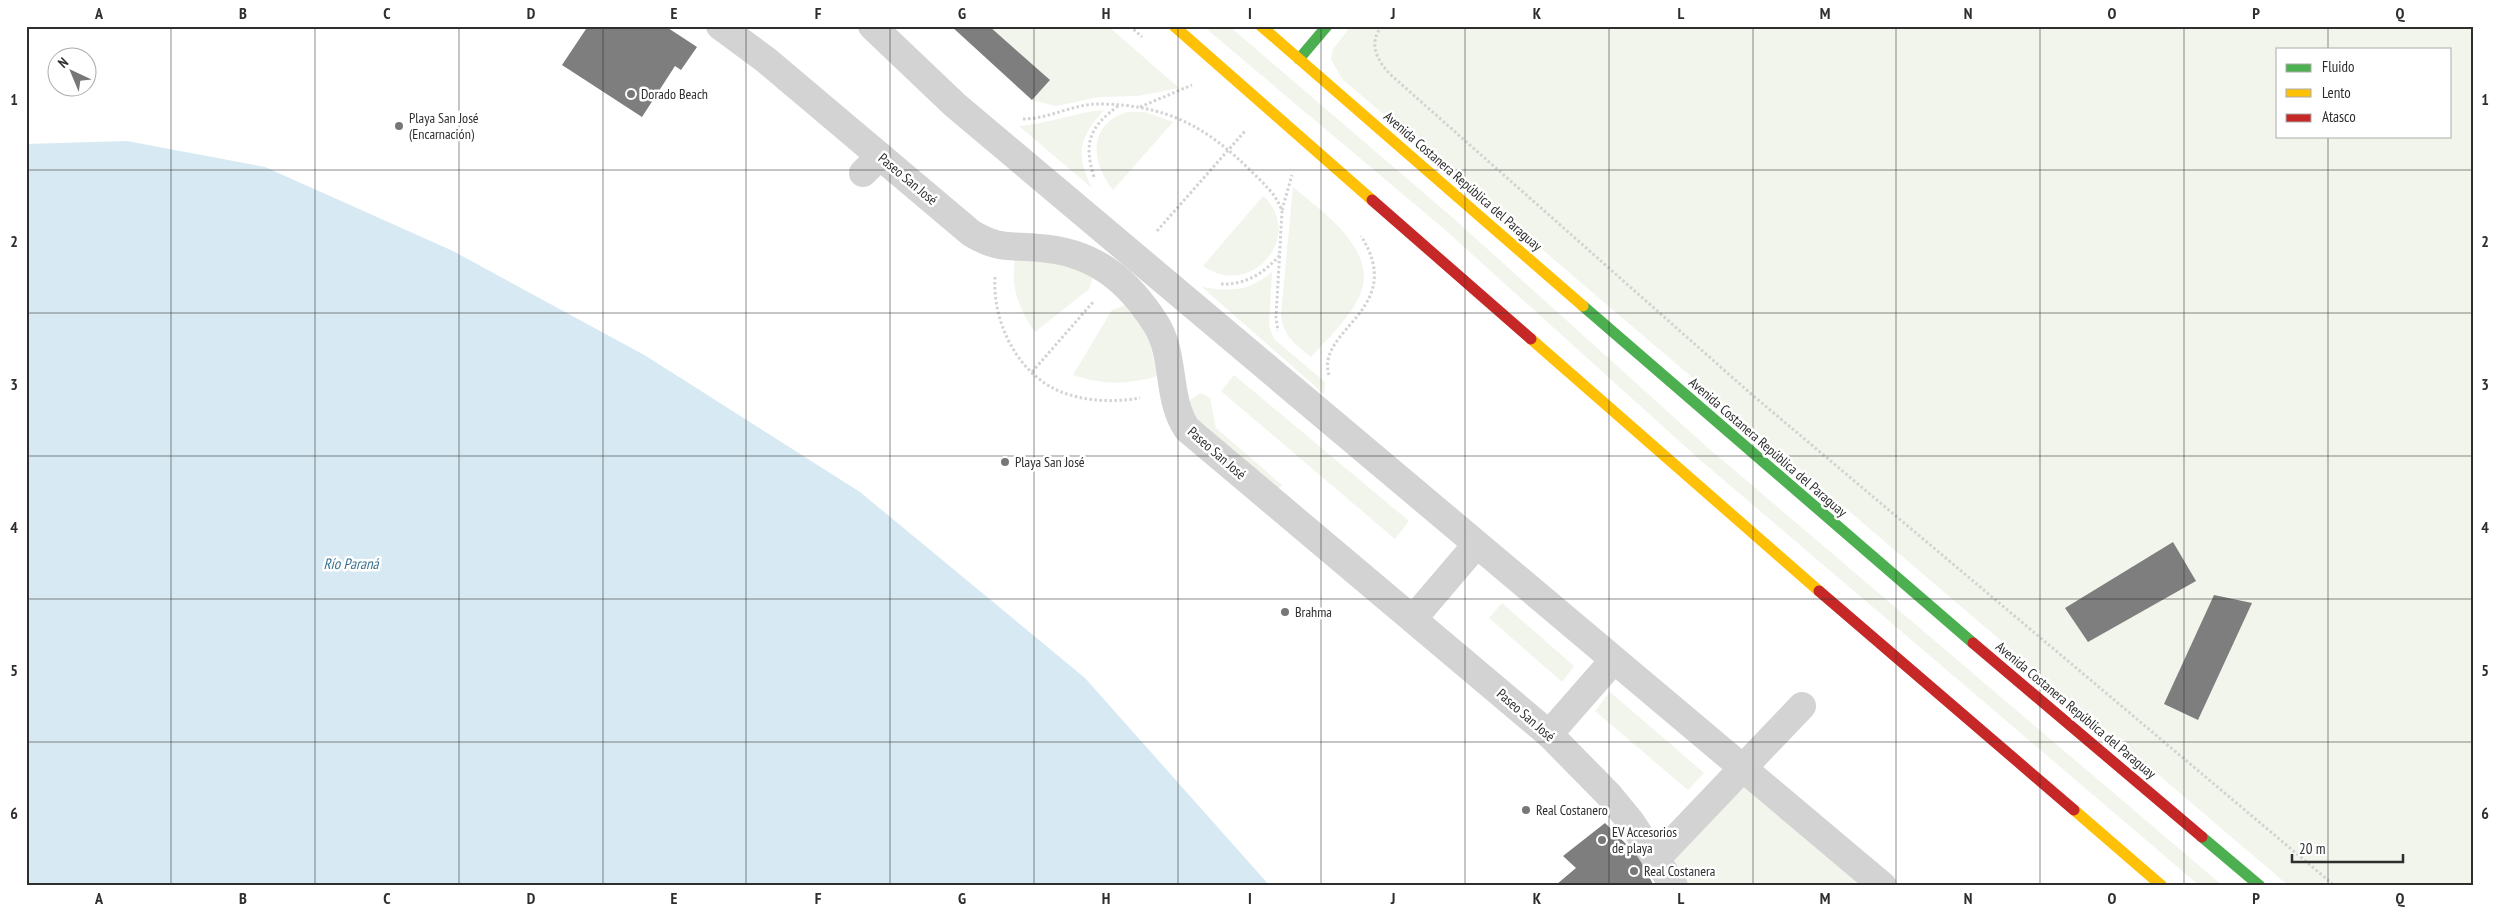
<svg xmlns="http://www.w3.org/2000/svg" width="2499" height="912" font-family="'PT Sans Narrow',sans-serif">
<style>
.green{fill:#f1f5eb;fill-rule:evenodd}
.water{fill:#d7e9f2}
.building{fill:#7e7e7e}
.lines{fill:none;stroke-linecap:round;stroke-linejoin:round}
.path{stroke:#d3d3d3;stroke-width:3;stroke-dasharray:2.5 2.5;stroke-linecap:butt}
.street{stroke:#d3d3d3;stroke-width:28}
.fast{stroke:#4caf50;stroke-width:11}
.slow{stroke:#ffc107;stroke-width:11}
.jam{stroke:#c62828;stroke-width:11}
.grid{fill:none;stroke:#2e2e2e;stroke-width:1;stroke-opacity:0.55}
.poi-dot{fill:#777;stroke:#fff;stroke-width:2}
.labels{text-anchor:middle;dominant-baseline:central;stroke-width:5;stroke-linejoin:round;paint-order:stroke}
.poi-label{font-size:14px;fill:#2e2e2e;stroke:#fff;text-anchor:start}
.street-label{font-size:14px;fill:#2e2e2e;stroke:#fff}
.water-label{font-size:15px;font-style:italic;fill:#3a7492;stroke:#fff}
.neatline{fill:none;stroke:#2e2e2e;stroke-width:2}
.grid-label{font-size:16px;text-anchor:middle;font-weight:bold;fill:#2e2e2e}
</style>
<rect width="100%" height="100%" fill="#fff"/>
<g class="green">
<path d="M989,26h119l71,62 -41,8 -39,1 -43,9 -24,-6 18,-20z"/>
<path d="M1203,26h26l223,191 255,230 516,439h-23l-501,-427 -256,-231z"/>
<path d="M1351,26h1122v860h-184l-947,-807 -11,-20 2,-10zM2278,49h172v87h-172z"/>
<path d="M1104,110c-25,28 -29,44 -12,78l-73,-62c30,-2 56,-14 85,-16z"/>
<path d="M1127,112h18l28,10 -60,68c-22,-28 -26,-65 14,-78z"/>
<path d="M1293,187c29,25 88,64 66,110 -11,23 -32,42 -48,60 -16,-13 -28,-21 -30,-43z"/>
<path d="M1263,196c43,40 -12,104 -60,70z"/>
<path d="M1015,259l40,3 39,11 -5,16 -54,43c-16,-23 -25,-44 -20,-73z"/>
<path d="M1272,272l-3,54 5,13 51,43 -1,12 -122,-107c28,5 48,4 70,-15z"/>
<path d="M1131,303l15,24 11,49c-29,9 -55,9 -84,-1l39,-65z"/>
<path d="M1234,375l175,146 -14,18 -174,-148z"/>
<path d="M1201,393l9,5 6,30 66,57 -8,8 -81,-71 -7,-15 4,-7z"/>
<path d="M1502,603l72,63 -12,16 -73,-64z"/>
<path d="M1610,692l94,81 -16,17 -93,-79z"/>
<path d="M1745,784l118,102h-176l-16,-24z"/>
</g>
<path class="water" d="M127,141l138,26 188,84 193,105 214,136 225,186 185,208h-1244v-742z"/>
<g class="building">
<path d="M588,26h77l32,21 -16,23 -6,-4 -33,51 -80,-52z"/>
<path d="M951,26h38l61,54 -18,20z"/>
<path d="M2173,542l23,39 -108,61 -23,-34z"/>
<path d="M2214,595l38,8 -54,117 -34,-16z"/>
<path d="M1605,823l33,33 16,30 -97,-2 19,-16 -13,-12z"/>
</g>
<g class="lines">
<g class="path">
<path d="M1130,26l12,11"/>
<path d="M1382,26c-15,18 -4,36 10,50l358,317 585,493"/>
<path d="M1140,107l52,-22"/>
<path d="M1023,119c27,0 51,-16 78,-15 66,1 106,23 151,68 12,12 24,22 30,39l-6,107 2,13"/>
<path d="M1094,177c-11,-35 -4,-50 24,-71"/>
<path d="M1282,210l10,-35"/>
<path d="M1157,231l88,-100"/>
<path d="M995,277c-3,47 25,102 72,117 24,8 49,8 73,4"/>
<path d="M1221,284c25,1 43,-11 59,-29"/>
<path d="M1032,372l62,-71"/>
<path d="M1329,375c-14,-46 79,-65 32,-139"/>
</g>
<g class="street">
<path d="M720,26l46,34 205,173c28,17 38,12 69,15 54,4 88,32 116,76 20,32 10,74 31,105l362,305 59,60 23,28 43,64"/>
<path d="M872,26l83,79 928,781"/>
<path d="M863,173l17,-17"/>
<path d="M1413,619l63,-74"/>
<path d="M1549,734l64,-73"/>
<path d="M1657,858l145,-152"/>
</g>
<g class="fast">
<path d="M1299,59l28,-33"/>
<path d="M1583,306l390,337"/>
<path d="M2202,837l58,49"/>
</g>
<g class="slow">
<path d="M1174,26l198,174"/>
<path d="M1261,26l322,280"/>
<path d="M1531,339l288,252"/>
<path d="M2074,810l88,76"/>
</g>
<g class="jam">
<path d="M1372,200l159,139"/>
<path d="M1819,591l255,219"/>
<path d="M1973,643l229,194"/>
</g>
</g>
<path class="grid" d="M171,26v860M315,26v860M459,26v860M603,26v860M746,26v860M890,26v860M1034,26v860M1178,26v860M1321,26v860M1465,26v860M1609,26v860M1753,26v860M1896,26v860M2040,26v860M2184,26v860M2328,26v23M2328,136v750M26,170h2447M26,313h2447M26,456h2447M26,599h2447M26,742h2447"/>
<g class="poi-dot">
<circle cx="631" cy="94" r="5"/>
<circle cx="399" cy="126" r="5"/>
<circle cx="1005" cy="462" r="5"/>
<circle cx="1285" cy="612" r="5"/>
<circle cx="1526" cy="810" r="5"/>
<circle cx="1602" cy="840" r="5"/>
<circle cx="1634" cy="871" r="5"/>
</g>
<g class="labels">
<g class="poi-label">
<text x="641" y="94">Dorado Beach</text>
<text x="409" y="118">Playa San José<tspan x="409" dy="16">(Encarnación)</tspan></text>
<text x="1015" y="462">Playa San José</text>
<text x="1295" y="612">Brahma</text>
<text x="1536" y="810">Real Costanero</text>
<text x="1612" y="832">EV Accesorios<tspan x="1612" dy="16">de playa</tspan></text>
<text x="1644" y="871">Real Costanera</text>
</g>
<g class="street-label">
<text transform="translate(908 179) rotate(40)">Paseo San José</text>
<text transform="translate(1463 181) rotate(41)">Avenida Costanera República del Paraguay</text>
<text transform="translate(1768 447) rotate(41)">Avenida Costanera República del Paraguay</text>
<text transform="translate(1217 453) rotate(41)">Paseo San José</text>
<text transform="translate(2076 710) rotate(40)">Avenida Costanera República del Paraguay</text>
<text transform="translate(1526 715) rotate(41)">Paseo San José</text>
</g>
<g class="water-label">
<text x="351" y="563">Río Paraná</text>
</g>
</g>
<rect width="2499" height="912" fill="none" stroke="#ffffff" stroke-width="55"/>
<rect x="2276" y="48" width="175" height="90" fill="#ffffff" stroke="#ababab"/>
<rect x="2286" y="64" width="25" height="8" fill="#4caf50" stroke="#ababab"/>
<text x="2322" y="72" font-size="15" fill="#2e2e2e">Fluido</text>
<rect x="2286" y="89" width="25" height="8" fill="#ffc107" stroke="#ababab"/>
<text x="2322" y="98" font-size="15" fill="#2e2e2e">Lento</text>
<rect x="2286" y="114" width="25" height="8" fill="#c62828" stroke="#ababab"/>
<text x="2322" y="122" font-size="15" fill="#2e2e2e">Atasco</text>
<g transform="translate(72 72) rotate(316)"><circle r="24" fill="#ffffff" stroke="#ababab"/>
<path d="M0-4L9 19L0 12L-9 19Z" fill="#777777"/>
<text y="-8" font-size="14" font-weight="bold" text-anchor="middle" fill="#2e2e2e">N</text>
</g>
<path d="M2292 854v8h111v-8" fill="none" stroke="#2e2e2e" stroke-width="2.5"/>
<text x="2299" y="854" font-size="15" fill="#2e2e2e" stroke="#ffffff" stroke-width="4" paint-order="stroke">20 m</text>
<rect x="28" y="28" width="2444" height="856" class="neatline"/>
<g class="grid-label">
<text x="99" y="19">A</text>
<text x="243" y="19">B</text>
<text x="387" y="19">C</text>
<text x="531" y="19">D</text>
<text x="674" y="19">E</text>
<text x="818" y="19">F</text>
<text x="962" y="19">G</text>
<text x="1106" y="19">H</text>
<text x="1250" y="19">I</text>
<text x="1393" y="19">J</text>
<text x="1537" y="19">K</text>
<text x="1681" y="19">L</text>
<text x="1825" y="19">M</text>
<text x="1968" y="19">N</text>
<text x="2112" y="19">O</text>
<text x="2256" y="19">P</text>
<text x="2400" y="19">Q</text>
<text x="14" y="105">1</text>
<text x="2485" y="105">1</text>
<text x="14" y="247">2</text>
<text x="2485" y="247">2</text>
<text x="14" y="390">3</text>
<text x="2485" y="390">3</text>
<text x="14" y="533">4</text>
<text x="2485" y="533">4</text>
<text x="14" y="676">5</text>
<text x="2485" y="676">5</text>
<text x="14" y="819">6</text>
<text x="2485" y="819">6</text>
<text x="99" y="904">A</text>
<text x="243" y="904">B</text>
<text x="387" y="904">C</text>
<text x="531" y="904">D</text>
<text x="674" y="904">E</text>
<text x="818" y="904">F</text>
<text x="962" y="904">G</text>
<text x="1106" y="904">H</text>
<text x="1250" y="904">I</text>
<text x="1393" y="904">J</text>
<text x="1537" y="904">K</text>
<text x="1681" y="904">L</text>
<text x="1825" y="904">M</text>
<text x="1968" y="904">N</text>
<text x="2112" y="904">O</text>
<text x="2256" y="904">P</text>
<text x="2400" y="904">Q</text>
</g>
</svg>
